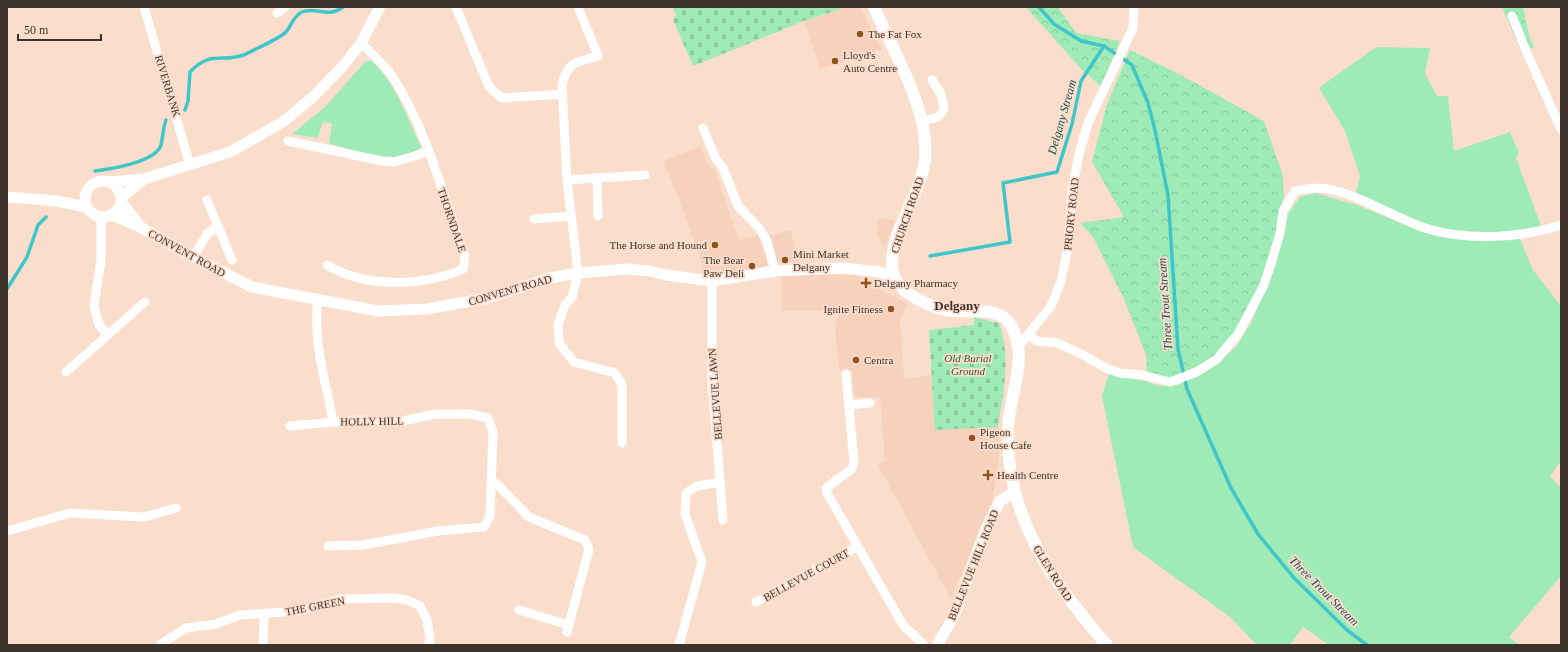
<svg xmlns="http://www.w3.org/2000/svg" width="1568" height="652" font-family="Georgia,serif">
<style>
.built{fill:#f6d1bc}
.green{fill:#9eebb7}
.forest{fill:url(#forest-crowns)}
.cemetery{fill:url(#cemetery-stones)}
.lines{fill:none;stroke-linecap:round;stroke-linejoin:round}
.stream{stroke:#40c6c8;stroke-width:3.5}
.minor{stroke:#fff;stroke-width:9}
.tertiary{stroke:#fff;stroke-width:11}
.secondary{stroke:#fff;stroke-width:12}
.poi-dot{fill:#92521b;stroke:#fbddcc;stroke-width:1.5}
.labels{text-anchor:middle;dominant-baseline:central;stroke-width:3.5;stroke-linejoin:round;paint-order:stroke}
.poi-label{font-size:11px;fill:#3e322c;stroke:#fbddcc;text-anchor:start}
.street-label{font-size:11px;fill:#3e322c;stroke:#fbddcc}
.park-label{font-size:11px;font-style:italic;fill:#245f3b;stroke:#fbddcc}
.water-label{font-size:12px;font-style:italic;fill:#154e4f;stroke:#fbddcc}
.quarter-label{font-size:13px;font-weight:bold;fill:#3e322c;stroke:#fbddcc}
</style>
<defs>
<pattern id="forest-crowns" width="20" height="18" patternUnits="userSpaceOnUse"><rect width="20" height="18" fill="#9eebb7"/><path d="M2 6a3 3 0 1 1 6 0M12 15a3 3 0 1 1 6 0" fill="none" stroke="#89ca9e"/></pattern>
<pattern id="cemetery-stones" width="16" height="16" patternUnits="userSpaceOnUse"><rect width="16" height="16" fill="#9eebb7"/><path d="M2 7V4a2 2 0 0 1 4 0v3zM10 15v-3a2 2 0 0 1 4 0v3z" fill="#89ca9e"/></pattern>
</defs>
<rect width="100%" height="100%" fill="#fbddcc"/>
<g class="built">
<path d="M847,7h13l22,42 -62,20 -16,-48z"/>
<path d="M700,146l9,21 6,2 24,71 19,-4 10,29 -55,10 -9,-2 -4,-16 -21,-58 -16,-38z"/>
<path d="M878,219l17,1 -10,27 -8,-12z"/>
<path d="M790,230l9,31 -22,3 -9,-28z"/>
<path d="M781,275h74l52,29 -7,15 4,60 28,-4 3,54 63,-2 1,34 -6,37 -42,101 -73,-134 7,-4 -5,-64h-23l-3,-4 -2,-22 -13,-1 -4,-44 5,-16 -58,1z"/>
</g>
<g class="green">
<path d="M1376,47l54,1 -5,26 12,22h11l6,55 56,-19 9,21 -3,5 25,68 -15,6 -28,1 -46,-3 -38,-9 -58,-28 4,-17 -15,-45 -26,-43z"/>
<path d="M366,61h6c24,23 35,56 49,86 -20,21 -69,3 -92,-4l3,-19 -9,-3 -5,17 -26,-4 32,-26z"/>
<path d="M1315,193l42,12 68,28 47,7 48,-1 13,31 28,36v155l-11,15 11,11v89l-52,61 10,8h-190l-26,-18 -13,18h-33l-27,-28 -97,-70 -31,-151 7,-22 37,7 12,5 20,-1 33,-17 25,-21 15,-24 25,-58 12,-51 12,-17z"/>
</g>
<g class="forest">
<path d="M1026,7h32l18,26 44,8 -19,45 -19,-16z"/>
<path d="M1502,7h21l6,28 5,12 -12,6z"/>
<path d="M1130,50l47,23 87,48 19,55 1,20 -4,13 -1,15 -13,47 -15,36 -20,31 -19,21 -42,20 -23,-6 -1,-18 -22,-56 -31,-62 -13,-14 44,-6 -32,-55 15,-58z"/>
</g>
<g class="cemetery">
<path d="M672,7h175l-43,14 -111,45 -20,-46 3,-5z"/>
<path d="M974,317l25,6c12,34 5,68 -1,104l-63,3 -6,-100 45,-5z"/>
</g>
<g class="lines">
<g class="stream">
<path d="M1039,7l15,17 27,17 23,5 28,19 16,38 7,27 13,65 10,154 9,40 44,99 27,46 36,44 53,52 20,15"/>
<path d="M185,110l3,-9 2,-29c21,-22 31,-9 54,-17 13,-7 29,-13 41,-22 6,-6 8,-17 17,-21 15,-6 25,7 41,-5"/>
<path d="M95,171c16,-2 61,-9 66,-26 2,-8 2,-17 5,-25"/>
<path d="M930,256l80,-14 -7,-59 54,-11 15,-48 9,-43 23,-35"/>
<path d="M7,289l20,-32 11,-32 8,-8"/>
</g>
<g class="minor">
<path d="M144,7l46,158"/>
<path d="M456,7l33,80 13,11 61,-4"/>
<path d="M578,7l20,49c-22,7 -30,4 -36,29l5,95 11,93 -6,24 -7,8 -7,20 1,18 15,19 41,11 7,12v58"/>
<path d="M277,13l8,-6"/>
<path d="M1512,16l15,37 34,76"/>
<path d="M923,121l15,-4 6,-8 -3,-15 -9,-14"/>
<path d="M703,128l13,31 7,9 15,38 22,23 7,12 8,30"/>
<path d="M288,141l94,20 12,1 34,-10"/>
<path d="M597,178l1,38"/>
<path d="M567,180l78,-5"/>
<path d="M207,200l25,60"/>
<path d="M101,217v43l-7,46 5,19 9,10"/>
<path d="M534,219l37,-3"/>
<path d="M193,257l15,-24 10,-7"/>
<path d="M327,265c39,23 95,22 136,4l2,-13c-21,-58 -39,-129 -73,-180 -8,-12 -21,-23 -31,-33"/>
<path d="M712,281v100l11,139"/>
<path d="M318,299c-6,41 8,83 15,122"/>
<path d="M1028,335l9,6 21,2 27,13 23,13 12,4 22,2 28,7 27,-10 20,-13 21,-25 26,-49 16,-51 3,-23 12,-20c7,-1 15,-3 22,-3 33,0 78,31 111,41 40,12 93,9 133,-4"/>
<path d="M1019,346l32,-40 10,-25 7,-34 4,-57 7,-36 9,-31 45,-95 1,-21"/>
<path d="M66,372l79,-70"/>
<path d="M846,374l8,88 -2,7 -26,19 1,5 76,132 21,20"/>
<path d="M849,405l21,-2"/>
<path d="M290,426l68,-6 45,1 33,-7h33l19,4 5,14 -3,84 -6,11 -46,4 -75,14 -35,1"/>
<path d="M491,482l5,1 33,34 56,23 4,9 -22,83"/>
<path d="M7,531l63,-18 74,4 32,-9"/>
<path d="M756,602l101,-55"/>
<path d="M519,610l50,15"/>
<path d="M161,644l25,-16 30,-4 24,-9 59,-4 41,-12 53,-1 14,2 13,6 7,14 3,18 -1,7"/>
<path d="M263,645l1,-31"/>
<path d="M679,645l23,-83 -17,-48 1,-21 11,-7 24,-4"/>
</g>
<g class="tertiary">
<circle cx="103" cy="199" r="18"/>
<path d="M110,182l34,-3 86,-27 53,-30 30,-25 31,-32 17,-22 19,-36"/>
<path d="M7,197l50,4 29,6"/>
<path d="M121,198l23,-19"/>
<path d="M121,202l19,24"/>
<path d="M112,215l28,12 53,30 59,30 126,24 49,-2 61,-11 62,-20 28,-5 49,-4 23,2 16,4 46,6 63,-10 69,-3 35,4 15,5"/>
<path d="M937,645l17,-29 31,-85 15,-30 15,-9"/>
</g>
<path class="secondary" d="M874,7c19,44 56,104 51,152 -3,35 -40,81 -32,114 2,8 10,17 16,21 11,7 23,13 35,16 21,5 56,-7 68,17 17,33 -3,68 -4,102 -3,86 45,155 99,216"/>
</g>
<g class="poi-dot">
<circle cx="860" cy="34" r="4"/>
<circle cx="835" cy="61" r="4"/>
<circle cx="715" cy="245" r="4"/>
<circle cx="785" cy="260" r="4"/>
<circle cx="752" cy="266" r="4"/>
<path d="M864 277h4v4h4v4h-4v4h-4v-4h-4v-4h4z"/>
<circle cx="891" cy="309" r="4"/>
<circle cx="856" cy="360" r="4"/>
<circle cx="972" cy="438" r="4"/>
<path d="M986 469h4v4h4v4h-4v4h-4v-4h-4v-4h4z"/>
</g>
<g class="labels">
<g class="poi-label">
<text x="868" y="34">The Fat Fox</text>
<text x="843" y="55">Lloyd's<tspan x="843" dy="13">Auto Centre</tspan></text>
<text x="707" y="245" text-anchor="end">The Horse and Hound</text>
<text x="793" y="254">Mini Market<tspan x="793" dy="13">Delgany</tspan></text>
<text x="744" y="260" text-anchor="end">The Bear<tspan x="744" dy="13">Paw Deli</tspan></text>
<text x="874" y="283">Delgany Pharmacy</text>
<text x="883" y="309" text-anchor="end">Ignite Fitness</text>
<text x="864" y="360">Centra</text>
<text x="980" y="432">Pigeon<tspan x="980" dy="13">House Cafe</tspan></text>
<text x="997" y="475">Health Centre</text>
</g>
<g class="street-label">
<text transform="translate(168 86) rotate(73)">RIVERBANK</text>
<text transform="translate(1071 214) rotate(-84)">PRIORY ROAD</text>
<text transform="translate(907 215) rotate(-71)">CHURCH ROAD</text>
<text transform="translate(452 220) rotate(71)">THORNDALE</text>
<text transform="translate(187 253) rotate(29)">CONVENT ROAD</text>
<text transform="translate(510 290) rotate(-16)">CONVENT ROAD</text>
<text transform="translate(715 394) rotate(-94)">BELLEVUE LAWN</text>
<text transform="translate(372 421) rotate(-1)">HOLLY HILL</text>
<text transform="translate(973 565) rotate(-68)">BELLEVUE HILL ROAD</text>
<text transform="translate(1053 573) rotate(58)">GLEN ROAD</text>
<text transform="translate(806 575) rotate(-29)">BELLEVUE COURT</text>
<text transform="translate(315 606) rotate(-11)">THE GREEN</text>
</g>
<g class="park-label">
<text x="968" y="358">Old Burial<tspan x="968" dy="13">Ground</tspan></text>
</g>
<g class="water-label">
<text transform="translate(1062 117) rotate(-74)">Delgany Stream</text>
<text transform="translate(1165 304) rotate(-94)">Three Trout Stream</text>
<text transform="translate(1324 591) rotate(45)">Three Trout Stream</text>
</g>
<g class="quarter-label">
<text x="957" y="305">Delgany</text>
</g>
</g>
<rect width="1568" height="652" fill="none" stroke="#3e322c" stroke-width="16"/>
<path d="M18 34v6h83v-6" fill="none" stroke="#3e322c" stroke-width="2"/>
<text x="24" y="34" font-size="12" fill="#3e322c" stroke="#fbddcc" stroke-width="3" paint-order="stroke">50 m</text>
</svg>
